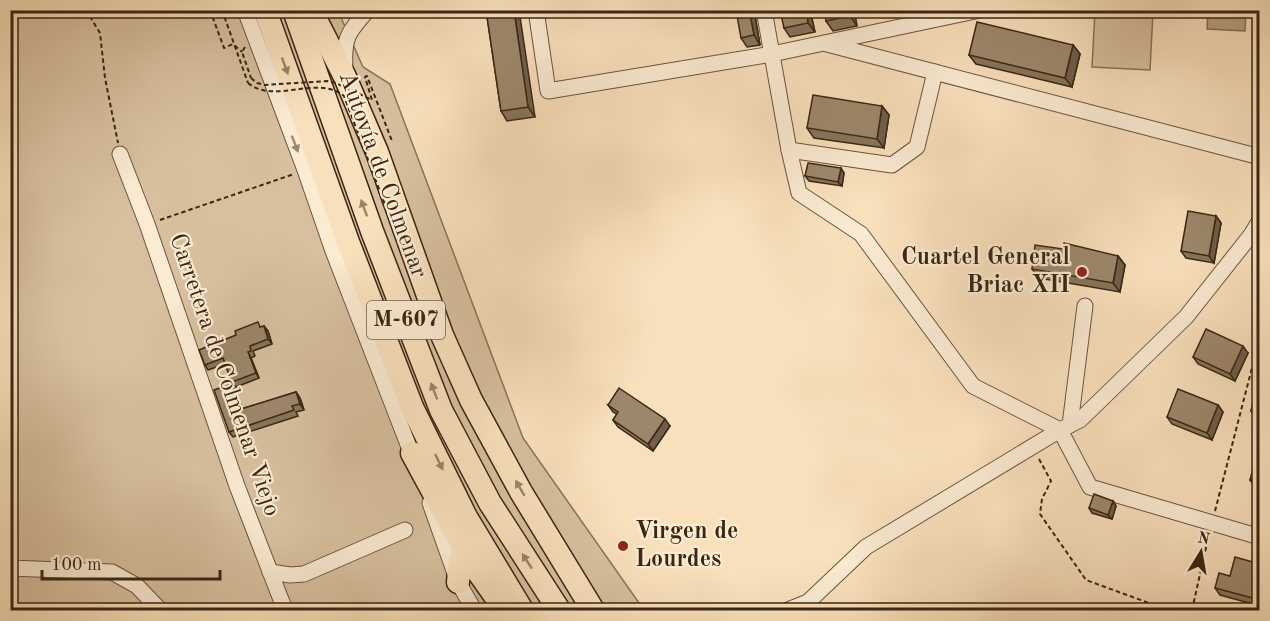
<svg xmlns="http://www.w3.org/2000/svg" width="1270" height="621" font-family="'Old Standard TT',serif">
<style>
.green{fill:#d8c09f;stroke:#887359;stroke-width:1.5}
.water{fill:#b8a183;stroke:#857056;stroke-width:1.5}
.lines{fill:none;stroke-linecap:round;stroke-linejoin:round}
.minor-casing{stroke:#69543d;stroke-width:17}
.highway-casing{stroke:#392613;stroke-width:25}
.path{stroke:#392613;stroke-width:2;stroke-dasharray:4.5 3;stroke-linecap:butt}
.minor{stroke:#fbebd3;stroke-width:15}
.highway{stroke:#f9e0bc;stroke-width:22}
.path-bridge{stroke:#392613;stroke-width:2;stroke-dasharray:4.5 3;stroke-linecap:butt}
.wall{fill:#87745c;stroke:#392613;stroke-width:1.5}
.shaded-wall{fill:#6e5e4b;stroke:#392613;stroke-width:1.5}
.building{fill:#9d876b;stroke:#392613;stroke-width:1.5}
.oneway{fill:#998368}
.oneway2{fill:#9a8873}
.poi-dot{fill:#8f2418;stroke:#fbebd3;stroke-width:2}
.labels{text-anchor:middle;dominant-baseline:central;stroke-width:4.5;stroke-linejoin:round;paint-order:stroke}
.shield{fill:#fbebd3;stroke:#73614d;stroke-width:1.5}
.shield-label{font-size:22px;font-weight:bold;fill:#392613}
.street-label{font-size:24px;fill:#392613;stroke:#fbebd3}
.poi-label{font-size:24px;font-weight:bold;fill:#392613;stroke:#fbebd3;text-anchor:end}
</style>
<rect width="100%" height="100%" fill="#f9e0bc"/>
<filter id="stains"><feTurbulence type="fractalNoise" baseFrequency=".00333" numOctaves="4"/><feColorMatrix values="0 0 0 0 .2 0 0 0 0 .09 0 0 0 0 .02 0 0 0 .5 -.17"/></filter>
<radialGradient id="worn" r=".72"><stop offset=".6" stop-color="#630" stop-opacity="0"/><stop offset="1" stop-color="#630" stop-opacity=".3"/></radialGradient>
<g class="green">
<path d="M10,11h328l25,56 27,17 133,354 121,172h-633z"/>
<path d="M1095,11h58l-3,59 -58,-3z"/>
</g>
<path class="water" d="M1208,11h38l-1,20 -38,-2z"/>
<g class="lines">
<g class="minor-casing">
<g id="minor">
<path d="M245,10l60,160 28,81 81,209"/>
<path d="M536,10l12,81 224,-37 208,-44"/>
<path d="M764,10l25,140 10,43 62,41 112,152 87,44 30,57 170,50"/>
<path d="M827,44l433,113"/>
<path d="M345,69c-2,-31 3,-37 23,-59"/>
<path d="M789,150l103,15 25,-18 18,-75"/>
<path d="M120,154l27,70 90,262 48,124"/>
<path d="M1070,425l15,-119"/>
<path d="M430,503l28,79 16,28"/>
<path d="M10,568l102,4 25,14 23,24"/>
<path d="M270,572l20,3 14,-1 101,-44"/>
<path d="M788,610l20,-8 58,-55 194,-117 20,-10 106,-103 65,-82 9,-15"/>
</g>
</g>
<g class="highway-casing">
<g id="highway">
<path d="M265,10l83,232 64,165 54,110 56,93"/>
<path d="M294,10l78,221 69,179 49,93 69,107"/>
<path d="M311,10l34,67 32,75 65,183 29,65 50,92 72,118"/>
<path d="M412,453l59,109 34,48"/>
<path d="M458,582l2,-21 11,1"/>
</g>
</g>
<g class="path">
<path d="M86,10l14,23 5,45 13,65"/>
<path d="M210,10l14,38 9,-4 9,8"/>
<path d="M222,10l26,73"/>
<path d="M245,47l-3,5 9,26"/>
<path d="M160,220l134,-46"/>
<path d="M1039,459l12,22 -9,18 -2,15 46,66 82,30"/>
<path d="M1215,511l45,-174"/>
<path d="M1192,610l17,-76"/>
</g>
<use href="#minor" class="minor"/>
<use href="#highway" class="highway"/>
<g class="path-bridge">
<path d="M251,78l6,5 8,2 62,-4 9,2 36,17 -7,-23 2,-1 25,65"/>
<path d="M248,83c27,22 69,-9 96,13l43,114"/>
</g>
</g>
<g class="wall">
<path d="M486,10l49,107 -28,4 -6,-10z"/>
<path d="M754,10l6,35 -13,2 -6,-9z"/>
<path d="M810,10l5,22 -25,5 -6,-9z"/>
<path d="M854,10l3,16 -24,5 -7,-10z"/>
<path d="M1073,45l7,9 -8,33 -96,-23 -7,-9z"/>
<path d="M882,106l7,9 -5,33 -70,-10 -7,-10z"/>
<path d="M844,173l-2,13 -33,-5 -4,-5z"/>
<path d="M1216,216l5,7 -7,40 -28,-5 -5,-7z"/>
<path d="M1063,249l55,7 7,9 -5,27 -81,-14 -7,-9z"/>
<path d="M264,326l4,5 4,13 -19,7 2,5 -4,2 8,20 -23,9 -4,-5 -7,-18 -17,6 -3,-5z"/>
<path d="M1248,353l-13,28 -37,-17 -5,-7z"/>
<path d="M1260,376v45h-2l-7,-10z"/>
<path d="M231,384l4,6 7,19 54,-17 4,6 4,12 -8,2 2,4 -65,21 -4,-5z"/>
<path d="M608,405l62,21 -17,25 -35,-24 -5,-7 4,-6 -4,-2z"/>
<path d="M1218,405l5,7 -11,28 -40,-16 -5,-7z"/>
<path d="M1260,462v26l-5,-1 -5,-7z"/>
<path d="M1113,501l3,5 -4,13 -20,-6 -3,-5z"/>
<path d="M1260,564v42l-40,-11 -5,-7 15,-12z"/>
</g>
<g class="shaded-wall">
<path d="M514,10h5l16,107 -7,-10z"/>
<path d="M749,10h5l6,35 -6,-10z"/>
<path d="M806,10h4l5,22 -7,-9z"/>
<path d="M849,10h5l3,16 -7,-10z"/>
<path d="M1073,45l7,9 -8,33 -7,-9z"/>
<path d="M882,106l7,9 -5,33 -7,-9z"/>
<path d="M841,168l3,5 -2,13 -4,-4z"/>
<path d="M1216,216l5,7 -7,40 -5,-7z"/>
<path d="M1118,256l7,9 -5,27 -7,-9z"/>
<path d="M264,326l4,5 4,13 -4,-5z"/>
<path d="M1243,346l5,7 -13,28 -5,-7z"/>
<path d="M248,352l3,6 8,20 -3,-5z"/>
<path d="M231,384l4,6 10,25 -4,-6z"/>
<path d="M296,392l4,6 4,12 -4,-6z"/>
<path d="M1218,405l5,7 -11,28 -5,-7z"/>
<path d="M665,419l5,7 -17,25 -5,-7z"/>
<path d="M1113,501l3,5 -4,13 -4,-4z"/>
</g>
<g class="building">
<path d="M486,10h28l14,97 -27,4z"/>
<path d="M736,10h13l5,25 -13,3z"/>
<path d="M780,10h26l2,13 -24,5z"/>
<path d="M824,10h25l1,6 -24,5z"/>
<path d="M977,22l96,23 -8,33 -96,-23z"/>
<path d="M813,95l69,11 -5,33 -70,-11z"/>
<path d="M808,163l33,5 -3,14 -33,-6z"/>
<path d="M1188,211l28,5 -7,40 -28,-5z"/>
<path d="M1064,243l54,13 -5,27 -81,-14 3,-24 28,4z"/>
<path d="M258,322l2,5 4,-1 4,13 -18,7 1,5 -3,1 8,21 -24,9 -9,-24 -18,7 -6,-15 37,-15 -1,-4z"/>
<path d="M1206,329l37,17 -13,28 -37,-17z"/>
<path d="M1260,376v37l-9,-2z"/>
<path d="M231,384l10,25 55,-17 4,12 -8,2 2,4 -65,22 -15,-42z"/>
<path d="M619,388l46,31 -17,25 -35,-24 5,-8 -10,-7z"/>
<path d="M1178,389l40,16 -11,28 -40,-16z"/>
<path d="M1255,461l5,1v20l-10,-2z"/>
<path d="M1094,494l19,7 -5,14 -19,-7z"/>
<path d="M1235,557l25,7v36l-45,-12 4,-15 11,3z"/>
</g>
<defs><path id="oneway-solid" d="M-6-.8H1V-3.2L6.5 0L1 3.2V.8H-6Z" transform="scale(1.5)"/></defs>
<g class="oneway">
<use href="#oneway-solid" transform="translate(285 66) rotate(70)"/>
<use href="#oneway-solid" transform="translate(364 208) rotate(-110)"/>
<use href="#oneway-solid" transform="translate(434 391) rotate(-111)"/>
<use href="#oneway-solid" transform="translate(439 462) rotate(64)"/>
<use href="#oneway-solid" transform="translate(520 488) rotate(-120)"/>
<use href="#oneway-solid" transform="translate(527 561) rotate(-123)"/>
</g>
<use class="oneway2" href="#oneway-solid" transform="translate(295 144) rotate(69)"/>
<g class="poi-dot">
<circle cx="1082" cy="272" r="6"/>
<circle cx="623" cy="546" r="6"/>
</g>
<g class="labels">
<rect class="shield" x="367" y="301" width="78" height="38" rx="4.5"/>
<g class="shield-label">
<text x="406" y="320">M-607</text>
</g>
<g class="street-label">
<text transform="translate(382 175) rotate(70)">Autovía de Colmenar</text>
<text transform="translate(224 375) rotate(71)">Carretera de Colmenar Viejo</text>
</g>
<g class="poi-label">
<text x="1070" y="258">Cuartel General<tspan x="1070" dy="28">Briac XII</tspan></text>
<text x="635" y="532" text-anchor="start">Virgen de<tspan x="635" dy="28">Lourdes</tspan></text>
</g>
</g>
<rect width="1270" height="621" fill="none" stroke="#f9e0bc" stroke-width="36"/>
<rect x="12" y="12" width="1246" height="597" fill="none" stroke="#392613" stroke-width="3"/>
<rect x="18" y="18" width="1234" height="585" fill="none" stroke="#392613" stroke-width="1.5"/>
<g transform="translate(1201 552) rotate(11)" stroke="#fbebd3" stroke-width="4.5" paint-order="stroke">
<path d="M0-4.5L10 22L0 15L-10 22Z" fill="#392613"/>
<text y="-9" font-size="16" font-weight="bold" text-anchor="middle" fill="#392613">N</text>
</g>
<path d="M42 570v9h178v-9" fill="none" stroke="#392613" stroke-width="3"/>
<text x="51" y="570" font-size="18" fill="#392613" stroke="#fbebd3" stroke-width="4.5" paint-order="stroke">100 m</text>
<rect width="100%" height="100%" filter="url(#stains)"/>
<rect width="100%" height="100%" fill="url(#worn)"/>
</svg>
